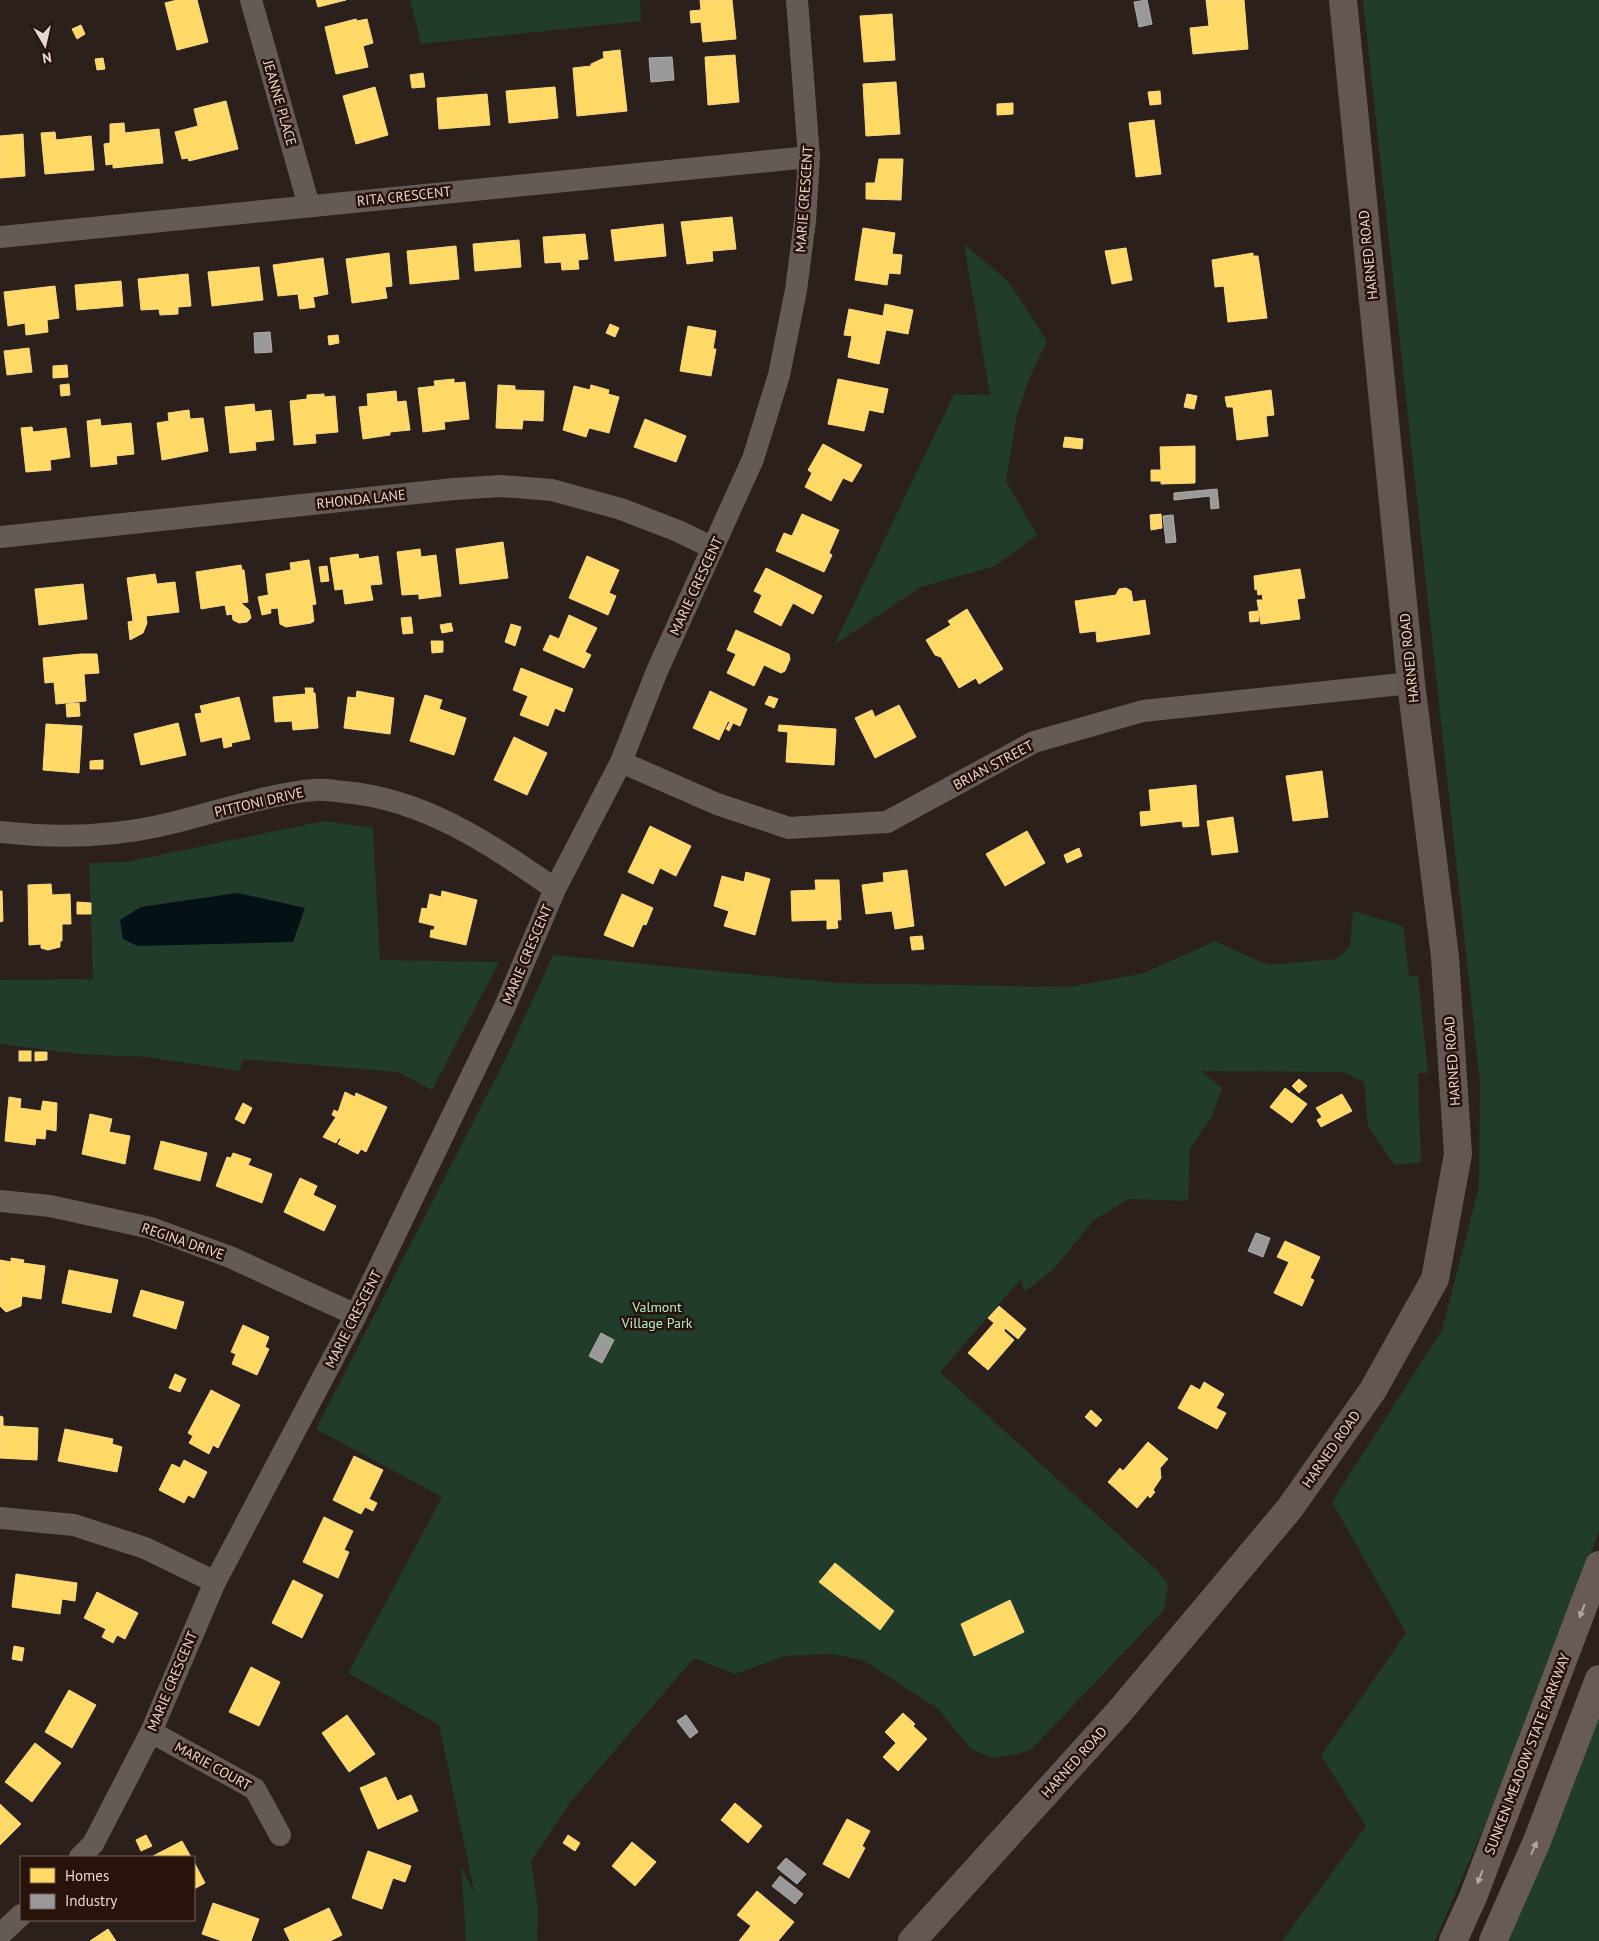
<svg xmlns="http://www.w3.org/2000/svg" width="1599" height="1941" font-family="'PT Sans',sans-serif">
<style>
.green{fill:#213c2a;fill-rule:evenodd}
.water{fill:#041215}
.homes{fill:#ffd966;stroke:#f8d886}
.industry{fill:#999;stroke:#b0acaa}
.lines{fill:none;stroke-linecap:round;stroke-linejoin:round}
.minor{stroke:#645b57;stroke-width:22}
.secondary{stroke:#625752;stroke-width:28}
.motorway{stroke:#685b55;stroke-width:28}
.oneway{fill:#b4a5a0}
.labels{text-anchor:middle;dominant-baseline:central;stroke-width:5;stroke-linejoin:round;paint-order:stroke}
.street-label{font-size:14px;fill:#e7d7d2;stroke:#28130b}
.park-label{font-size:14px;fill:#b0f0c7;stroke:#28130b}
</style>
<rect width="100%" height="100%" fill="#2b201b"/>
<g class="green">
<path d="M410,0h230l1,21 -220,23z"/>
<path d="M1363,0h236v1531l-65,180 -99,230h-153l84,-115 -45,-70 85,-123 -74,-131 110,-172 37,-143 1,-104z"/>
<path d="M964,244l45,38 38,59 -18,38 -12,36 -11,66 31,54 -42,31 -74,21 -87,58 120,-251 36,1z"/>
<path d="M324,821l49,7 7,132 119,2 -67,128 -34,-18 -155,-13 -3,12 -93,-14 -68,-3 -79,-10v-64l93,-1 -4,-116 37,-1zM238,893l-118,27 21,-13z"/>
<path d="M1353,911l50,15 6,50h9l10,97h-10l3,90 -27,1 -26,-37 -4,-45 -21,-10 -142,-1 21,17 -9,26 -23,35 -2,52 -59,-2 -35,21 -41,50 -29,22 -3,-13 -81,93 217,198 11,14 -4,26 -133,140 -13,4 -26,4 -21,-9 -33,-40 -75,-49 -32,-6 -46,2 -50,18 -41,-16 -125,146 -38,57 7,48 -1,32h-71l-5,-76 14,30 -36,-170 -91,-52 94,-176 -126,-68 190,-371 47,-103 286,28 231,4 74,-14 71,-32 53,24 69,-6 13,-12z"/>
<path d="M1599,1705v236h-96z"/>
</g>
<path class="water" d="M238,893l67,15 -12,34 -155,4 -15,-7 -3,-19 21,-13z"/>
<g class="homes">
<path d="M177,0h20l11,42 -31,8 -12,-47z"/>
<path d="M316,0h30l-28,7z"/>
<path d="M700,0h32l4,39 -33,3 -2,-20 -10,1 -1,-12 11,-1z"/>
<path d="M1206,0h38l4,49 -55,5 -3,-26 19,-2z"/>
<path d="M892,14l3,46 -31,2 -4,-46z"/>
<path d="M356,19l1,2 10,-2 6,24 -10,3 5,21 -32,7 -11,-47z"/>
<path d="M81,25l4,9 -8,5 -5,-10z"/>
<path d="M620,50l7,61 -50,5 -4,-48 18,-2v-2l13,-6 -1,-6z"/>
<path d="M735,55l4,47 -31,3 -3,-48z"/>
<path d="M103,58l2,11 -8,1 -2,-11z"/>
<path d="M423,73l2,14 -13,1 -2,-13z"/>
<path d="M896,82l4,52 -34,2 -3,-52z"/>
<path d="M375,87l13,48 -32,9 -13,-48z"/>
<path d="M555,87l3,31 -49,5 -3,-32z"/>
<path d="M1160,91l1,13 -11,1 -2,-13z"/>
<path d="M487,94l3,31 -51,4 -2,-31z"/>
<path d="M226,101l12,48 -49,12 -1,-3 -6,1 -7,-27 23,-6 -4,-17z"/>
<path d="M1013,103v11l-16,1v-11z"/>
<path d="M1154,120l7,54 -25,3 -7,-54z"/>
<path d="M124,123l1,10 34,-4 4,34 -50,5v-4l-7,1 -2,-21 6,-1v-19z"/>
<path d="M55,132l1,8 35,-4 3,34 -49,4 -4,-41z"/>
<path d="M23,134l2,42 -25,2v-42z"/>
<path d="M879,159h24l-2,41 -35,-1v-16h9z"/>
<path d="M732,217l4,32 -24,2 1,10 -26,3 -6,-42z"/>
<path d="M663,224l3,32 -51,5 -4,-31z"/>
<path d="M863,228l32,5 -3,21 10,1 -2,19 -11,-1 -2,12 -32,-5z"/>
<path d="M585,234l3,25 -10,1 1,9 -17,1 -1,-8 -16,1 -2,-26z"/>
<path d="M519,240l2,27 -46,4 -2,-27z"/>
<path d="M456,246l3,33 -49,5 -3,-33z"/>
<path d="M1126,248l6,32 -20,4 -7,-33z"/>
<path d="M389,253l3,33 -7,1 2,11 -35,5 -6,-44z"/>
<path d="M1253,253v3h5l9,62 -39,4 -4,-36 -9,1 -3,-27z"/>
<path d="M323,258l5,36 -15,3 2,10 -15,2 -2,-15 -20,2 -5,-31z"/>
<path d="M259,267l4,33 -51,6 -4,-34z"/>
<path d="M188,274l3,32 -13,1v7l-18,1 -1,-6 -18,1 -3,-31z"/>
<path d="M121,281l2,25 -46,4 -2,-25z"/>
<path d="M55,286l4,32 -12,2 1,12 -22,3 -1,-12 -17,3 -4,-34z"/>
<path d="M885,304l28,6 -5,24 -22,-4 -7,34 -31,-7 4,-21 -8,-1 5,-26 34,7z"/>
<path d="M610,324l9,4 -4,9 -9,-4z"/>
<path d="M688,326l28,5 -3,18h3l-5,27 -31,-5z"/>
<path d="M338,335l1,8 -10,2 -1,-9z"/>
<path d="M29,348l3,24 -25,3 -3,-24z"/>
<path d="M67,365l1,12 -15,1v-12z"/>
<path d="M454,379v4l11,-1 4,37 -25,3 1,7 -22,3 -5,-44 17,-2 -1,-5z"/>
<path d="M838,379l50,10 -5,24 -14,-3 -5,21 -36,-7z"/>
<path d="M69,384l1,11 -9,1 -1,-11z"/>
<path d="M498,385l17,1v4l29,1 -1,30 -20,-1 -1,9 -26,-1z"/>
<path d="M591,385l18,5 -1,4 11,3 -10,36 -20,-5 -3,9 -23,-7 11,-44 16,4z"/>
<path d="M1271,390l3,25 -8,1 2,20 -31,4 -4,-33h-6l-2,-10z"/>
<path d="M396,391l1,11 9,-1 4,29 -20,2v3l-27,4 -4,-32 9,-1 -1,-12z"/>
<path d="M324,394v3l11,-1 3,36 -23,2 1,9 -22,2 -4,-44 17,-2v-4z"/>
<path d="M1187,394l10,2 -3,13 -10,-2z"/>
<path d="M254,404l1,8 16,-2 3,30 -19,2 1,8 -26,3 -5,-46z"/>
<path d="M189,410l1,9 13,-1 5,33 -46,9 -5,-37 12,-2 -1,-8z"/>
<path d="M100,419l1,7 30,-3 3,31 -18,2 1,8 -26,3 -4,-46z"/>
<path d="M645,419l41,17 -10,26 -42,-15z"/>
<path d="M32,427l1,5 33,-4 4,29 -20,3 1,10 -25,2 -5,-44z"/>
<path d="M1065,437l18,2 -1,10 -19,-2z"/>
<path d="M823,444l39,21 -10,17 -9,-4 -12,23 -26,-14 7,-14 -4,-3z"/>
<path d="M1195,446v37l-34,1v-3h-10v-11h10l-1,-23z"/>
<path d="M802,514l37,16 -10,23 3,2 -8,17 -48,-21 8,-18 8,3z"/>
<path d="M1161,514l1,14 -11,2 -1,-15z"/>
<path d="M503,542l5,36 -48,6 -4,-35z"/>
<path d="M420,549l1,8 15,-2 5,41 -22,3v-5l-17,1 -5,-43z"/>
<path d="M358,554l1,5 19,-3 4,28 -12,1 3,15 -28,4 -2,-15 -8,1 -5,-32z"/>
<path d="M587,556l32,14 -10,23 7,3 -8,19 -39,-17z"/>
<path d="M309,560l7,44 -4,1 2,16 -3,2 -25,4 -6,-3 -2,-16 -8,1 -4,-35 25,-4 -1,-7z"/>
<path d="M241,565l1,5h2l4,32 -7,1 8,7 2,8 -4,4 -8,1 -6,-3 -1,-6 -5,1 -2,-10 -24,4 -5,-37z"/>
<path d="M327,566l2,15 -8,1 -2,-15z"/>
<path d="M766,568l56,28 -9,18 -20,-11 -12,23 -27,-14 8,-17 -8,-4z"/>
<path d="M1300,569l5,29 -8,1 3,20 -39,5 -4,-24h6l-1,-6 -4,1 -1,-6 -2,1 -1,-14z"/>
<path d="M155,574l2,10 18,-2 4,30 -33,4 1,7 -4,10 -13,7 -2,-18 5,-1 -6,-43z"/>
<path d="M83,584l4,35 -48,6 -4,-36z"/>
<path d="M1126,588l5,3 2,11 12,-2 5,34 -53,8 -1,-11 -16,2 -5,-32 41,-6 3,-6z"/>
<path d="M268,595l3,18 -9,2 -4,-18z"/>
<path d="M967,609l36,60 -24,15 -3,-6 -17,10 -18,-31 -6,-2 -9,-15 25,-15 -3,-4z"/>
<path d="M1258,611l1,10 -9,1 -1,-10z"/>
<path d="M569,615l28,13 -12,24 6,3 -7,13 -41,-18 7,-15 9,4z"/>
<path d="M411,617l2,16 -10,1 -2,-16z"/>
<path d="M451,623l2,8 -11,2 -2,-8z"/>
<path d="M511,624l10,3 -6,19 -10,-4z"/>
<path d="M736,630l53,24 1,5 -5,12 -4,2 -17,-8 -10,21 -27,-13 9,-19 -9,-4z"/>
<path d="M431,641h12v11l-11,1z"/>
<path d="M81,654h16l2,19 -15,1 2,27 -30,3 -2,-22 -9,1 -2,-25z"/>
<path d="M521,668l52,21 -9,23 -9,-4 -7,18 -28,-11 8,-19 -15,-6z"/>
<path d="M305,688h8v5h2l3,35 -25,2 -1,-9 -17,1 -2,-25 33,-3z"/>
<path d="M357,691l37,7 -4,36 -46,-6 4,-31 8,1z"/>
<path d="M710,691l37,18 -7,17 -7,-3 -4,8 -3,-2 4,-7 -2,-1 -9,19 -26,-12z"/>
<path d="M425,695l17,5 -3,9 27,9 -12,37 -44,-14z"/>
<path d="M769,696l9,3 -4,9 -9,-4z"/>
<path d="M239,697l11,42 -19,4 1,3 -8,2 -2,-11 -21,5 -6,-28 7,-1 -2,-7z"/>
<path d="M79,703l1,13 -13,1 -1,-13z"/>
<path d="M899,705l17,32 -41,21 -20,-40 17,-8 3,7z"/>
<path d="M178,723l8,32 -45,10 -7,-31z"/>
<path d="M46,724l36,2 -3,47 -36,-3z"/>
<path d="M779,725l57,4 -2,36 -48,-3 2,-30 -10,-1z"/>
<path d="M514,737l33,16 -20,42 -33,-15z"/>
<path d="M103,760v9h-13v-8z"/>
<path d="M1322,771l6,46 -35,4 -7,-45z"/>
<path d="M1196,785l3,41 -16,1 -1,-6 -41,5 -1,-14 11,-1 -2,-21z"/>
<path d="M1233,817l5,35 -26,3 -5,-34z"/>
<path d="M650,826l41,20 -15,30 -16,-8 -7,16 -25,-12z"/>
<path d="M1027,831l18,32 -40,23 -19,-32z"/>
<path d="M1079,848l3,8 -15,7 -3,-8z"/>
<path d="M907,870l7,56 -19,3 -3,-18 -26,3 -4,-29 22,-3 -1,-9z"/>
<path d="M746,872l24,7 -15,56 -31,-9 5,-15 -15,-5 8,-30 22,6z"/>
<path d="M815,880h24l2,40h-4l1,8 -11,1v-9l-35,1 -1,-30 25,-1z"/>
<path d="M51,884l1,11 18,-1 1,30h-9v17h-2v6l-12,3 -7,-2v-4l-12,1 -1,-60z"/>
<path d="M0,891h2l1,30 -3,1z"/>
<path d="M442,891l35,9 -11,45 -36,-8 1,-7h3l1,-4 -16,-4 3,-14 5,1 3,-15 11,3z"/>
<path d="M622,894l31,14 -7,17 -3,-1 -10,23 -29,-12z"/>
<path d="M77,902l14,1v11h-14z"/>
<path d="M922,936l2,13 -12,1 -2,-13z"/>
<rect x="19" y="1051" width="12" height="10"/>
<path d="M35,1052h12v8l-12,1z"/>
<path d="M1299,1079l8,7 -8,7 -7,-7z"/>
<path d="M1285,1088l22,16 -15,19 -22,-16z"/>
<path d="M345,1092l10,5 1,-4 31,14 -21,45 -5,-3 -3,5 -20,-10 3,-5 -2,-1 -3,5 -13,-6 13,-20 -4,-2 2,-5 4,2z"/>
<path d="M1342,1094l10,17 -31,16 -4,-7 5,-3 -6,-9z"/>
<path d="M9,1097l12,2 -1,9 21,3 2,-10 14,2 -1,28 -10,-2 -1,10 -9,-1 -1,7 -30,-4z"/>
<path d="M243,1103l9,5 -8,16 -9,-5z"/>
<path d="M90,1114l22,5 -3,13 21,4 -5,28 -43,-10z"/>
<path d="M161,1141l46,12 -7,28 -46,-12z"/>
<path d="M233,1153l18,6 -3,6 24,9 -10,29 -46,-17 11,-29 4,1z"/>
<path d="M300,1178l17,8 -4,9 23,11 -12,25 -40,-19z"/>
<path d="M1285,1241l35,16 -10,21 4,2 -12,26 -28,-13 15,-31 -12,-5z"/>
<path d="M11,1258l13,2 -1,3 22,3 -4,33 -19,-3 -1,10 -15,6 -6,-6v-46l11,2z"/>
<path d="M69,1270l49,10 -7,33 -49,-10z"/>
<path d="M141,1290l43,12 -8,27 -43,-13z"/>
<path d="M999,1306l27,23 -8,10 -13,-11 -1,3 10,9 -26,30 -20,-17 26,-30 -6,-5z"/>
<path d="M243,1325l26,12 -4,10 4,2 -12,26 -25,-11 4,-10 -5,-2z"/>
<path d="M175,1374l11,5 -6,13 -11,-4z"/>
<path d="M1204,1382l20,12 -8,14 10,5 -9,16 -39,-21 13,-23 9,5z"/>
<path d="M211,1390l29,15 -22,43 -5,-3 -4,9 -20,-11 4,-7 -5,-3z"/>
<path d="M1091,1410l11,10 -6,7 -11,-10z"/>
<path d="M0,1416l3,1v9l35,2 -1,32 -37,-2z"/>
<path d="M65,1429l48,10 -1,5 10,3 -5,25 -59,-11z"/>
<path d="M1148,1442l20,17 -8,9 1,10 -8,12 2,2 -5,6 -2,-3 -11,13 -29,-26 12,-14 3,3z"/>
<path d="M354,1456l29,14 -14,29 8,4 -4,8 -8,-4 -4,7 -28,-14z"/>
<path d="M184,1460l23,12 -13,26 -6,-3 -4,8 -25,-13 13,-26 8,4z"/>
<path d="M324,1517l29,14 -9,19 5,2 -11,26 -35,-16z"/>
<path d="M835,1563l59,48 -14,19 -61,-48z"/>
<path d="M16,1574l61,9 -2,18 -13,-2 -2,15 -48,-7z"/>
<path d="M293,1580l30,15 -21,43 -30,-15z"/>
<path d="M97,1592l41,21 -13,26 -8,-4 -4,8 -11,-6 4,-8 -22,-11z"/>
<path d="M1010,1600l14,32 -50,24 -13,-32z"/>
<path d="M14,1646l10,2 -2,13 -10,-2z"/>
<path d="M251,1667l29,15 -21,44 -30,-14z"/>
<path d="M69,1690l27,15 -24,43 -27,-16z"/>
<path d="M903,1713l12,11 -2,2 14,13 -29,32 -15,-14 13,-14 -11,-11z"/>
<path d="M347,1715l28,39 -26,18 -27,-39z"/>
<path d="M35,1743l26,20 -29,39 -27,-20z"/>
<path d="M386,1777l11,24 14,-6 7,16 -40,18 -18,-41z"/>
<path d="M735,1803l27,23 -14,17 -27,-23z"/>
<path d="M0,1804l21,20 -21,21z"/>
<path d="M847,1819l23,12 -8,15 3,2 -16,30 -26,-14z"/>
<path d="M146,1835l6,11 -11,5 -5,-11z"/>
<path d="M568,1835l12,8 -5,8 -12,-8z"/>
<path d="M182,1841l9,16 -38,-1z"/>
<path d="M632,1842l24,20 -21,24 -23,-20z"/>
<path d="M368,1851l43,15 -6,16 -12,-4 -11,31 -30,-11z"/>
<path d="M194,1862l11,21 -11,6z"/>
<path d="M757,1891l37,31 -16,19h-39l12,-15 -14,-11z"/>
<path d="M213,1903l46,16 -8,22h-29l-20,-7z"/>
<path d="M329,1908l13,27 -12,6h-40l-6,-12z"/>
<path d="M108,1929l8,12h-26z"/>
</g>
<g class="industry">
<path d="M1147,0l5,24 -13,3 -5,-25z"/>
<path d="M672,57l2,23 -23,2 -2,-24z"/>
<path d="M270,332l2,20 -17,1 -1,-20z"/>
<path d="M1217,489l2,19 -8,1 -1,-13 -36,4v-7z"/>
<path d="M1173,515l3,27 -10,1 -3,-27z"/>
<path d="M1256,1233l14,5 -7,19 -15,-6z"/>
<path d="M601,1333l13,7 -12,23 -13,-7z"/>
<path d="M686,1715l12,17 -8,6 -13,-17z"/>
<path d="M786,1858l20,16 -9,10 -20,-16z"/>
<path d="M780,1876l23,18 -8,10 -23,-18z"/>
</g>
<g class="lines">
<g class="minor">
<path d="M251,0l58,206"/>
<path d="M0,237l809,-80"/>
<path d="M0,537l454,-48 47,-3 51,4 69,19 57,22 35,17"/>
<path d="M621,762l96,42 72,24 98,-6 147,-80 109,-31 268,-28"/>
<path d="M0,832c52,6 108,5 159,-6 51,-11 102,-31 155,-36 10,-1 20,1 30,2 81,7 146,52 211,97"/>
<path d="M0,1201l50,5 101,22 79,29 126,58"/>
<path d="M0,1518l74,7 71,23 70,34"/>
<path d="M151,1732l104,57 25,46"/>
<path d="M80,1857l13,-13 58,-112 64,-150 141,-267 148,-306 51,-120 66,-127 36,-91 96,-212 26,-84 17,-85 9,-69 4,-64 -12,-157"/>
<path d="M0,1935l21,-20"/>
</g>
<path class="secondary" d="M912,1941l208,-230 170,-203 83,-118 62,-111 23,-125 -13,-197 -34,-274 -68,-683"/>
<g class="motorway">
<path d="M1453,1941l20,-44 126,-332"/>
<path d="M1493,1941l44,-100 62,-162"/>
</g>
</g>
<defs><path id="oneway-solid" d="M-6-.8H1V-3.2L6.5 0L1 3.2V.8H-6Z" transform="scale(1.25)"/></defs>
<g class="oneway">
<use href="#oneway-solid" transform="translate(1582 1611) rotate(111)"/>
<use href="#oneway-solid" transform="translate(1534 1848) rotate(-66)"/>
<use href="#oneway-solid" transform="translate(1480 1877) rotate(111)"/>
</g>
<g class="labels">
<g class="street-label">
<text transform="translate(280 103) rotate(74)">JEANNE PLACE</text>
<text transform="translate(404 196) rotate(-6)">RITA CRESCENT</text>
<text transform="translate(804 199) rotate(-86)">MARIE CRESCENT</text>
<text transform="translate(1368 255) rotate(-96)">HARNED ROAD</text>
<text transform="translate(361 499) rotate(-6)">RHONDA LANE</text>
<text transform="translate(696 586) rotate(-65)">MARIE CRESCENT</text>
<text transform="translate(1409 658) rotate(-96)">HARNED ROAD</text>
<text transform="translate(993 765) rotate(-28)">BRIAN STREET</text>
<text transform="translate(259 802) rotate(-13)">PITTONI DRIVE</text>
<text transform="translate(527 954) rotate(-67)">MARIE CRESCENT</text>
<text transform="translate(1452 1061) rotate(-94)">HARNED ROAD</text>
<text transform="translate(183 1241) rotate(19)">REGINA DRIVE</text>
<text transform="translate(353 1319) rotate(-63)">MARIE CRESCENT</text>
<text transform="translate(1331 1449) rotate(-55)">HARNED ROAD</text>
<text transform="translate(172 1681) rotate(-67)">MARIE CRESCENT</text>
<text transform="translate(1527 1754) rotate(-69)">SUNKEN MEADOW STATE PARKWAY</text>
<text transform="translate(1074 1762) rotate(-48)">HARNED ROAD</text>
<text transform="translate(213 1766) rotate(29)">MARIE COURT</text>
</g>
<g class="park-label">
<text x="657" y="1307">Valmont<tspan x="657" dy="16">Village Park</tspan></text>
</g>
</g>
<rect x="20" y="1856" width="175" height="65" fill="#28130b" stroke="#74615b"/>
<rect x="30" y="1868" width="25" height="15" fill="#ffd966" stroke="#74615b"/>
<text x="65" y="1881" font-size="15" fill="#e7d7d2">Homes</text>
<rect x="30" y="1894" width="25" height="15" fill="#999999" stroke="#74615b"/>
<text x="65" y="1906" font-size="15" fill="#e7d7d2">Industry</text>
<g transform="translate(45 45) rotate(171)" stroke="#28130b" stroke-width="4" paint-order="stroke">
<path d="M0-4L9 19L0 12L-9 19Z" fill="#e7d7d2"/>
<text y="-8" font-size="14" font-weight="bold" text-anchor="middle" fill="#e7d7d2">N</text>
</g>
</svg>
